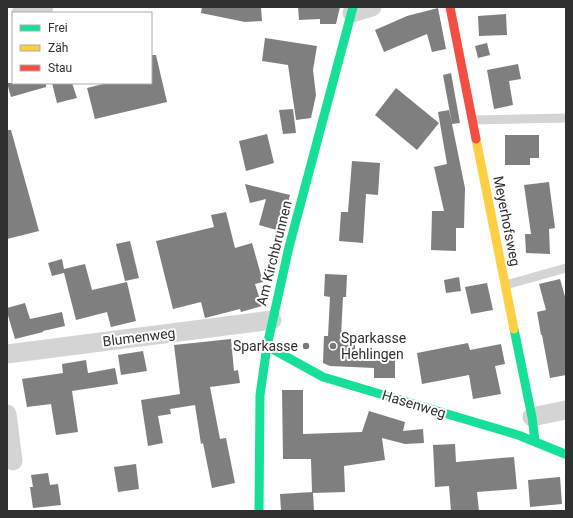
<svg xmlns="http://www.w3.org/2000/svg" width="573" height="518" font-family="Roboto,sans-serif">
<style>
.building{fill:#7f7f7f}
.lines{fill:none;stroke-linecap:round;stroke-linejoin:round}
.lane{stroke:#d4d4d4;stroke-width:9}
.street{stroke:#d4d4d4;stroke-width:19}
.fast{stroke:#16e098;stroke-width:9}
.slow{stroke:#ffcf43;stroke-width:9}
.jam{stroke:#f24e42;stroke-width:9}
.poi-dot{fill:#787878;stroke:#fff;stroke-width:1.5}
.labels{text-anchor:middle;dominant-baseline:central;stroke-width:4;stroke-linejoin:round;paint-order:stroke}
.street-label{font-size:14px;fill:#303030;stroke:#fff}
.poi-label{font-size:14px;fill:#303030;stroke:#fff;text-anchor:start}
</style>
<rect width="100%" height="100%" fill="#fff"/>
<g class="building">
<path d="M202,7h59l1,14 -17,1 -44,-9z"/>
<path d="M298,7h42l-4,17h-16v-5l-21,1z"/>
<path d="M438,8l8,41 -14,3 -5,-18 -43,18 -9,-22 32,-14z"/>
<path d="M506,14l1,21 -28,1 -1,-20z"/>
<path d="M265,38l52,8 -4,24 3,25 -5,23 -15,2 -8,-55 -26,-4z"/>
<path d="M487,43l3,12 -12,3 -3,-12z"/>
<path d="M151,55h5l11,47 -72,17 -8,-31 20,-5h44z"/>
<path d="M518,64l3,15 -12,2 4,24 -19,4 -7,-39z"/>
<path d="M451,73l9,50 -8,1 13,64 -1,40h-8v23l-25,-1 1,-39h12l-10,-44 13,-3 -9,-52 11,-2 3,14 -9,-49z"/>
<path d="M7,83h39v4l-35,10z"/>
<path d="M52,83h20l5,15 -20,5z"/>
<path d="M396,88l43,35 -22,27 -42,-35z"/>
<path d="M293,109l3,24 -13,1 -4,-24z"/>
<path d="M7,130h4l28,101 -32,8z"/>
<path d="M267,134l7,29 -28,8 -7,-30z"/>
<path d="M505,135h34v23h-9v7h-25z"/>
<path d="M352,161l28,2 -2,32 -12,-1 -3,49 -24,-2 2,-29h7z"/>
<path d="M549,182l6,46 -6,1 1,25 -24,-1 -1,-19h6l-7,-49z"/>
<path d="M245,184l45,11 -10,36 -21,-6 7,-26 -16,4z"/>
<path d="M226,212l9,36 17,-5 11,39 -8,2 7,22 -21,6 -1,-3 -35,9 -4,-16 -28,7 -17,-68 58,-14 -3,-12z"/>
<path d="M130,241l9,37 -14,3 -9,-37z"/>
<path d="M62,259l2,10 21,-5 7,26 35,-8 9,39 -25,6 -4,-15 -31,8 -12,-47 -12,3 -4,-13z"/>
<path d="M325,274l22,1 -1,22h-3l-2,40h14v13h40v28h-21v-10l-44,-2 -7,-3 1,-27h4l2,-39 -6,-1z"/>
<path d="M459,277l2,14 -15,2 -2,-13z"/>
<path d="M560,279l6,21v75l-16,3 -8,-43h-1l-4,-23 9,-2 -7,-26z"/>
<path d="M487,283l6,27 -22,4 -6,-27z"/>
<path d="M25,303l5,16 32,-7 3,14 -22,5v1l-28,7 -8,-27v-4z"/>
<path d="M231,339l3,32 4,-1 2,13 -30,4 10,52 6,-1 9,45 -23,5 -9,-45 -2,1 -6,-39 -25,4 1,5 -13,2 5,27 -15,3 -7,-46 39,-6 -6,-49z"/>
<path d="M468,343l2,7 31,-6 4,20 -10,2 6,28 -28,5 -4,-24 -47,9 -5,-31z"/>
<path d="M143,351l4,20 -26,4 -3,-20z"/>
<path d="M86,360l2,13 27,-5 3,16 -46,7 6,41 -22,3 -5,-31 -24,3 -5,-28 41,-6 -1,-9z"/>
<path d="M282,390h21v44l59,-2 7,-21 36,11 -2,9 20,-2 1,14 -19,1 -23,-6 3,22 -41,6 1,26 -32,1 1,18h-33l-1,-17 32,-2 -1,-33h-28z"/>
<path d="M455,444l1,18 58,-5 3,32 -40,3 2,19h-28l-2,-25 -14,1 -2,-42z"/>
<path d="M136,464l3,25 -21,3 -4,-25z"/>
<path d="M48,473l2,12 8,-1 3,21 -28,3 -3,-21h3l-2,-12z"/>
<path d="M560,477l2,27 -32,3 -2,-27z"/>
</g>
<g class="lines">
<g class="lane">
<path d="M473,120l93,-2"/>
<path d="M506,285l60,-17"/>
</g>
<g class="street">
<path d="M21,13l23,-6"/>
<path d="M352,13l20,-6"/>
<path d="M7,354l265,-34"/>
<path d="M7,414l6,47"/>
<path d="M532,417l34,-7"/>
</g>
<g class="fast">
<path d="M514,329l18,88 3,24"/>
<path d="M267,346l56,31 195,58 47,19"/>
<path d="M259,511l1,-116 7,-49 22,-99 64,-240"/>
</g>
<path class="slow" d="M476,139l38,190"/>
<path class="jam" d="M450,7l26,132"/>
</g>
<g class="poi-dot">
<circle cx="306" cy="346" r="4"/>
<circle cx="333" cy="346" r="4"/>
</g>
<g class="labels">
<g class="street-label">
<text transform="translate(507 221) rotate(79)">Meyerhofsweg</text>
<text transform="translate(274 253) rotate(-76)">Am Kirchbrunnen</text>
<text transform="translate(139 337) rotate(-7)">Blumenweg</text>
<text transform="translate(414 404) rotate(17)">Hasenweg</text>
</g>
<g class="poi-label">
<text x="341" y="338">Sparkasse<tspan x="341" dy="16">Hehlingen</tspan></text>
<text x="298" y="346" text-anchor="end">Sparkasse</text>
</g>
</g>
<rect width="573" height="518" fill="none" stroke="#303030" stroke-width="16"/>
<rect x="12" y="12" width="140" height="72" fill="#ffffff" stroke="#acacac"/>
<rect x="20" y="25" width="20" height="6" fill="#16e098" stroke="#acacac"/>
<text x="48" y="32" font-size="12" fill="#303030">Frei</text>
<rect x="20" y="45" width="20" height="6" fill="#ffcf43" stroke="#acacac"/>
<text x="48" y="52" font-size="12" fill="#303030">Zäh</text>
<rect x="20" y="65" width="20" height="6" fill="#f24e42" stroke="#acacac"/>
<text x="48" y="72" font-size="12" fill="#303030">Stau</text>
</svg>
